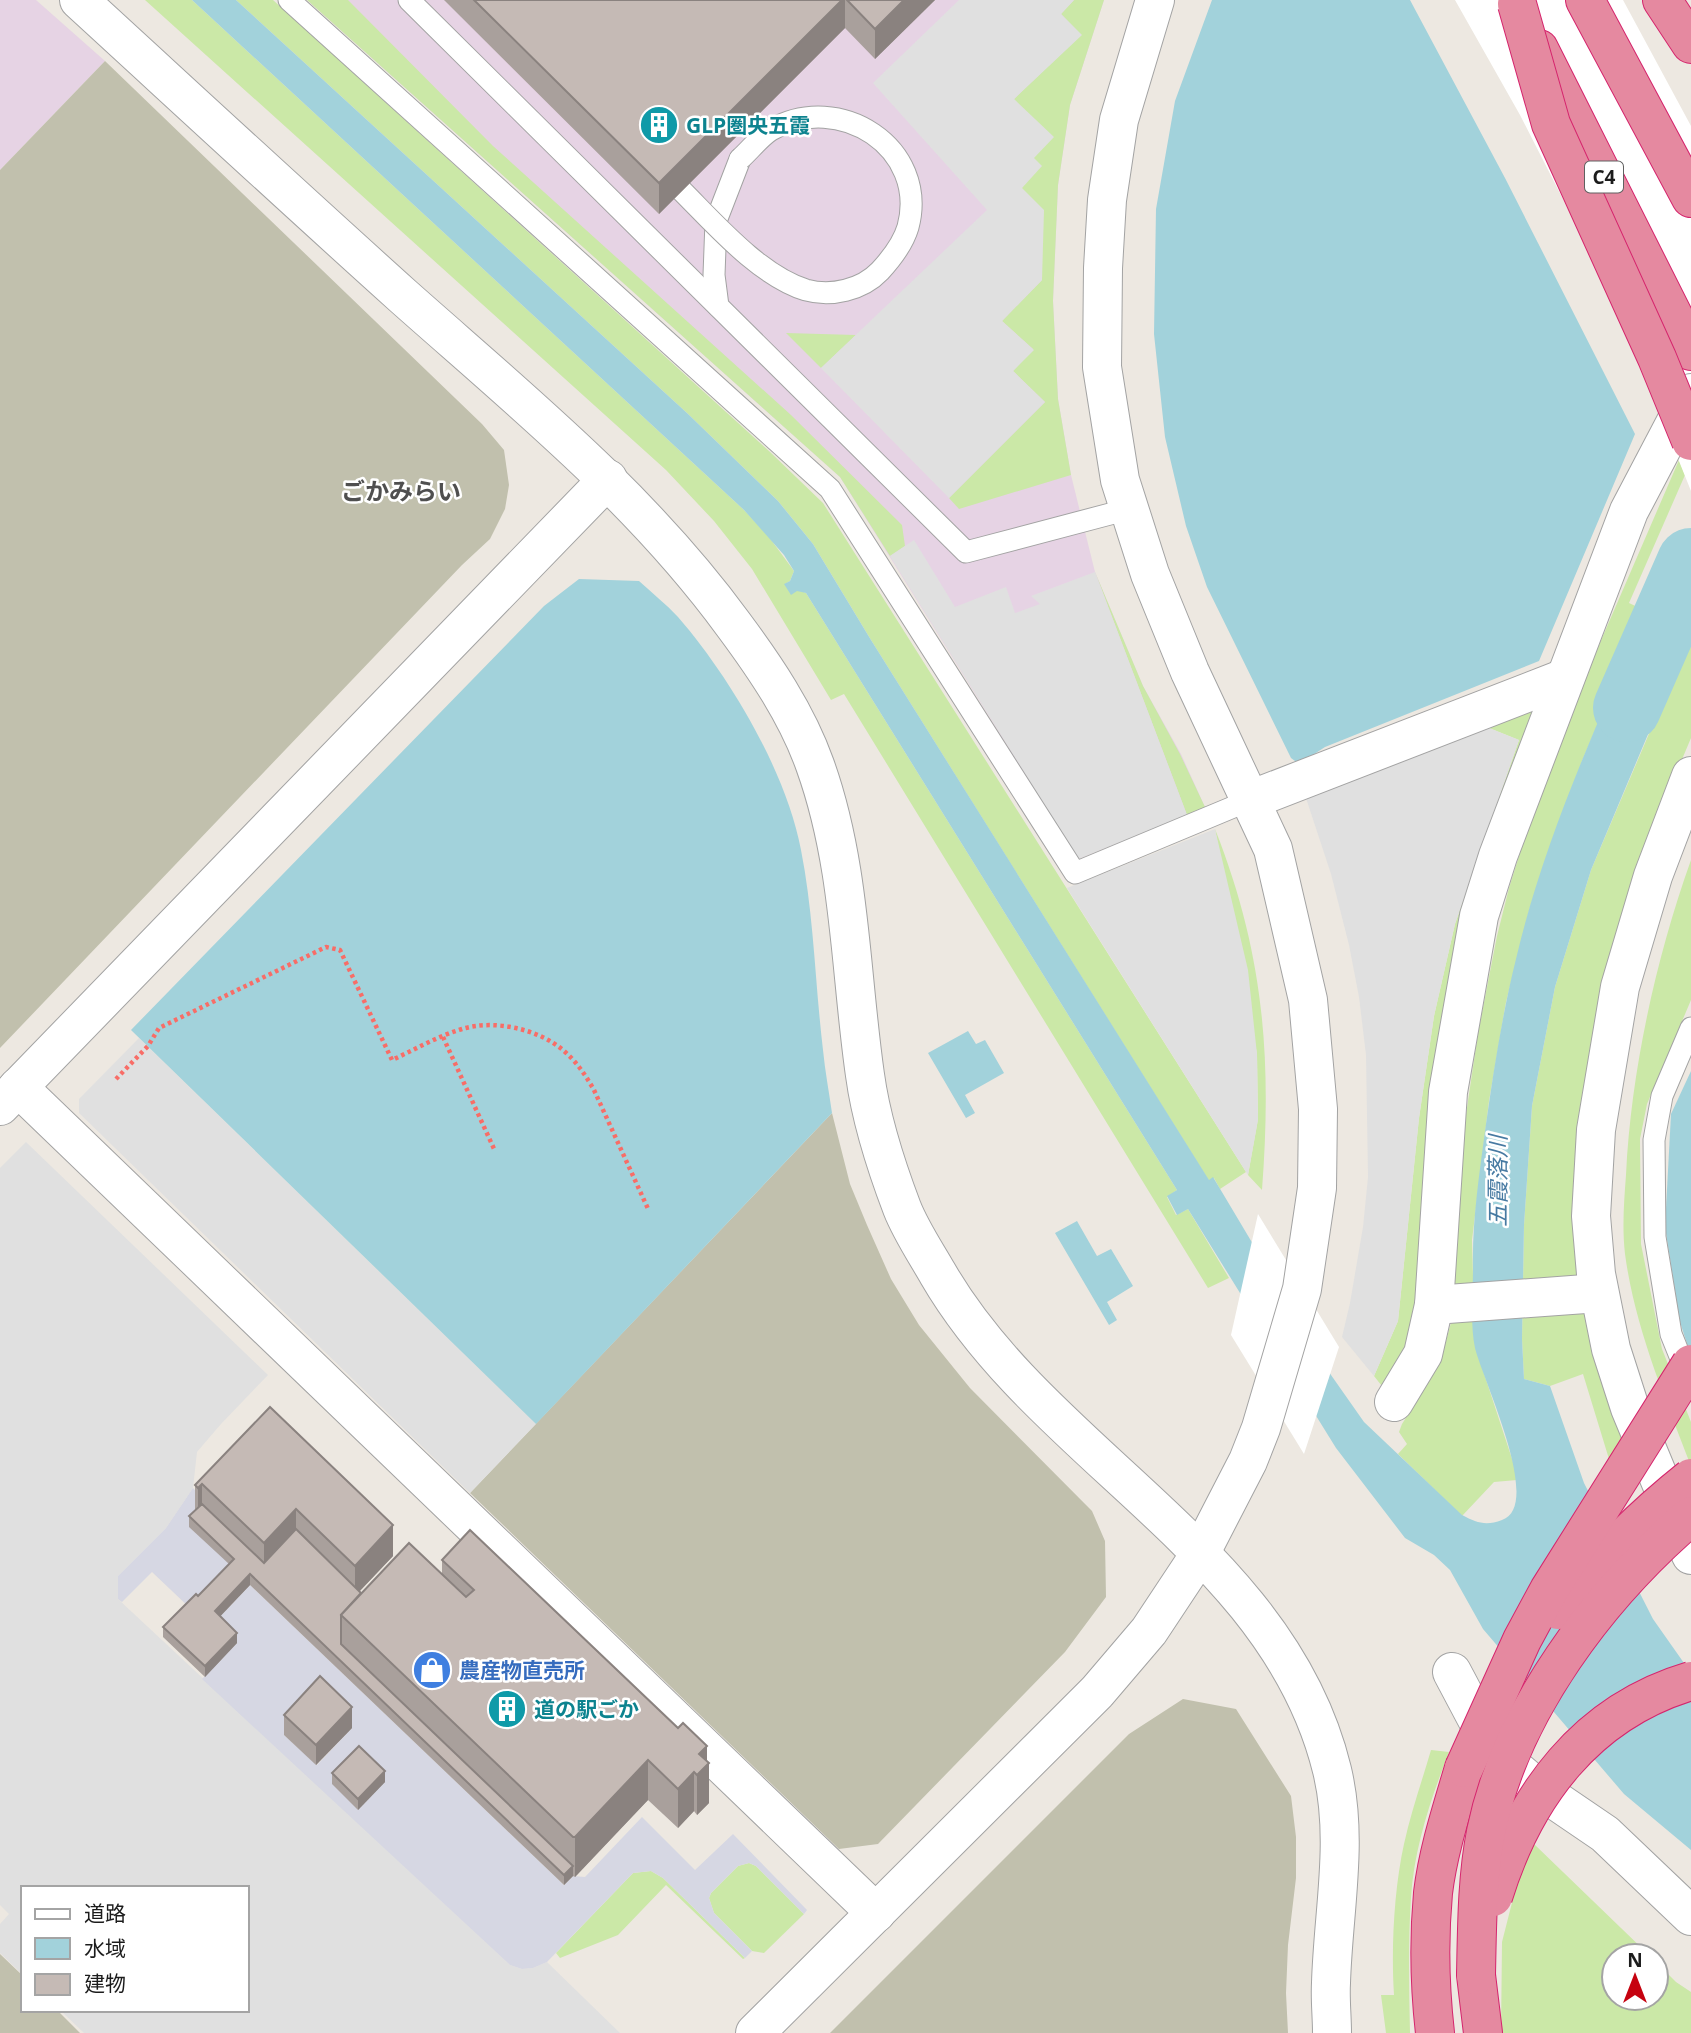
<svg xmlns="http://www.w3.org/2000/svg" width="1691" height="2033" font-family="'Open Sans','Noto Sans JP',sans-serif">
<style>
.industrial{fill:#e6d3e4}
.construction{fill:#c1c0ad}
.grass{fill:#cbe8a7}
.parking{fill:#e0e0e0}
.plaza{fill:#d6d7e3;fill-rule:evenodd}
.water{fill:#a2d2db}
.pier{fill:#fff}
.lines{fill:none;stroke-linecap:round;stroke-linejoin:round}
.river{stroke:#a2d2db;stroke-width:68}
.service-casing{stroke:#a3a3a3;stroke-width:23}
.minor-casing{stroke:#a3a3a3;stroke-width:40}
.tertiary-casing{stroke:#a3a3a3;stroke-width:40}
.motorway-casing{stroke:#d5256d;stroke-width:40}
.path{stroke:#f86d67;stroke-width:4.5;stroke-dasharray:3.5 3.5;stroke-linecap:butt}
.service{stroke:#fff;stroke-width:21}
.minor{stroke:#fff;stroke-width:38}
.tertiary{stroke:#fff;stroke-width:38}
.motorway{stroke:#e589a0;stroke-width:38}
.service-bridge-casing{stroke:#a3a3a3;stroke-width:23;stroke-linecap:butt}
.motorway-bridge-casing{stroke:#d5256d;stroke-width:40;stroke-linecap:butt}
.service-bridge{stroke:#fff;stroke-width:21}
.motorway-bridge{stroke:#e589a0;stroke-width:38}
.wall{fill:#a9a09c}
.shaded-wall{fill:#8a827f}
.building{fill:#c5bab5;stroke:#8a827f;stroke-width:2}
.labels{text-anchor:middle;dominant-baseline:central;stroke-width:5;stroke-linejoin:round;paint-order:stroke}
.shield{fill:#fff;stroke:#606060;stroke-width:2}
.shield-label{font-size:19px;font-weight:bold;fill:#1c1c1c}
.culture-label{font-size:21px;font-weight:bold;fill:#0d838f;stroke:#fff;text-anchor:start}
.shop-label{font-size:21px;font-weight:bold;fill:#366cbe;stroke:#fff;text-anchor:start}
.water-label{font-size:23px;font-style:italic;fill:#477aa2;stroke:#fff}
.quarter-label{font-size:24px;font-weight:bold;fill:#4f4f4f;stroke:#fff}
</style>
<rect width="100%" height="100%" fill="#ede8e1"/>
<g class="industrial">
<path d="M0,0h36l69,61 -105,109z"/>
<path d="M307,0h797l-34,105 -12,80 -5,116 5,98 13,76 24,97 48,114 38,68 24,53 -127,52 -238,-382z"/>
</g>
<g class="construction">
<path d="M105,61l377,363 22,26 5,35 -4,24 -15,30 -28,26 -462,483v-878z"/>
<path d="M832,1113l18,71 17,41 24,54 28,46 51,63 122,123 13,30 1,56 -41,55 -187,192 -39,5 -369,-356z"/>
<path d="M1183,1699l53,10 55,87 5,41v41l-8,67 -2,48 2,40h-458l299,-299z"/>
<path d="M0,1954l23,22v34h34l23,23h-80z"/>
</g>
<g class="grass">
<path d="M145,0h47l552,510 25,27 25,34 -4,10 -5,3 21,9 371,597 -10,7 9,18 12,-6 41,69 -21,10 -364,-594 -13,6 -79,-131 -38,-48 -48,-51z"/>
<path d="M236,0h37l496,451 54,52 423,669 -26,17 -6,-11 -5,3 -338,-541 -58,-96 -35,-43 -91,-88z"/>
<path d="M307,0h41l145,146 298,269 111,110 3,21 -15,10 -50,-79z"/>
<path d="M1074,0h30l-34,105 -12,80 -5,116 5,98 13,76 -112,34 -10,-11 96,-96 -32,-31 20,-22 -31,-28 40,-41 -20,-92 12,-30 -20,-59 67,-64 -20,-21z"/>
<path d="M786,333l70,2 -35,33z"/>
<path d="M1679,460l6,15 -56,128 17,8 -64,150 -52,146 -24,95 -17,99 -17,139 3,106 40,122 2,12 -23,2 -32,34 -64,-62 9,-10 -8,-12 3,-8 32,-51 9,-21 9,-33 6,-150 20,-136 19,-97 12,-48 15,-48 69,-181z"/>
<path d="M1095,572l48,114 37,68 25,53 -18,8z"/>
<path d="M1691,635v103l-24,57 -42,116 -36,404 37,117 -17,27 -26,-85 -33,12 -26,-7 -2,-40 2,-114 8,-119 23,-119 36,-117z"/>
<path d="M1529,705l10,5 -122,609 -28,76 -15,-19 24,-55 21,-203 15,-102 21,-92 64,-184 -40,-16z"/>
<path d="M1215,829c49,124 57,229 47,361l-14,-15 10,-56 -1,-65z"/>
<path d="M1691,860v140l-44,104 -7,35 1,105 21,105 29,73v44c-26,-68 -56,-138 -66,-212 -3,-26 -1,-53 1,-79 5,-104 30,-217 65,-315z"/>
<path d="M1431,1750l18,2c-18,46 -35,96 -38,146 -3,45 -2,90 -1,135h-24l-5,-38h13c-3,-46 0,-106 10,-151 7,-32 18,-63 27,-94z"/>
<path d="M1534,1844l116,112h-36v42h42v-36l20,20 15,10v41h-190l1,-91 16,-63z"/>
<path d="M749,1863l7,3 48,48 -40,39 -12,-2 -38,-38 -5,-15 2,-5 27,-27z"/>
<path d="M651,1871l12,7 82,80 -2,1 -77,-74 -48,50 -58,23 -4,-5 77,-80z"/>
</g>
<g class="parking">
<path d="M959,0h115l-13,14 21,21 -68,64 40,38 -20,21 8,8 -20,22 22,22 -2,70 -40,41 32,29 -21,21 32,31 -96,96 -128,-130 166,-158 -114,-127z"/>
<path d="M914,540l41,67 51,-20 9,26 25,-9 -9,-8 64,-24 92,243 -109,44 -188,-303z"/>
<path d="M1479,724l40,16 -64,184 -21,92 -15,102 -21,203 -24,55 -32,-39 8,-34 13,-76 5,-50 -2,-122 -7,-58 -10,-52 -18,-71 -27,-82z"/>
<path d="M1215,829l33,141 9,84 1,66 -10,55 -181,-287z"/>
<path d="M139,1038l397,386 -66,69 -391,-380v-14z"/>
<path d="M26,1142l242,233 -47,49 -24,28 -4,36 -27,40 -48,48v23l392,366 12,4 11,-1 14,-6 73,71h-536l-24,-23h187v-122h-224v87l-23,-22v-29l9,-10 -9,-9v-737z"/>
</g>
<g class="plaza">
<path d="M193,1488l14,15 27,66 -43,40 -39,-37 -30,30 -4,-3v-23l48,-48z"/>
<path d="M250,1585l314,300 9,-9 12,1 57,-60 53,53 38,-36 74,76 -3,4 -48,-48 -7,-3 -11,3 -27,27 -2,5 5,15 38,38 -7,7 -82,-80 -12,-7 -18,2 -86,89 -14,6 -11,1 -12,-4 -308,-286 35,-36 -22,-21zM352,1728l-35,37 -33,-30z"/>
</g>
<g class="water">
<path d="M192,0h44l451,413 91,88 35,43 58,96 338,540 4,-3 118,198 33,47 98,93c15,8 24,11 40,5 42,-14 -20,-142 -27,-172 -5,-23 -2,-56 -2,-80 -1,-46 6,-91 12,-137 8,-57 17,-116 31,-172 28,-120 81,-235 130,-348l45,21 -100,238 -36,117 -23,119 -8,119 -2,114 2,40 26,7 34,97 69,136 38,54v177l-67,-56 -141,-165 -33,-59 -16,-15 -29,-17 -69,-90 -148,-239 -11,6 -10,-19 10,-6 -371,-597 -9,-2 -6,4 -7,-11 6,-3 4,-10 -10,-16 -40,-45z"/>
<path d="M1212,0h198l95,178 130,256 -96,227 -214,86 -26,17 -8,-6 -84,-171 -21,-61 -21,-89 -11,-103 2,-125 19,-108z"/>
<path d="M579,579l60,2c13,12 27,23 39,36 52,60 108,154 123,233 13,66 14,133 22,200 2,21 6,42 9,63l-296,311 -405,-394 413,-424z"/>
<path d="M968,1031l8,13 9,-4 19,33 -39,22 10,18 -9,5 -38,-65z"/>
<path d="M1691,1071v285l-11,-34 -15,-95 6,-113z"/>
<path d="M1077,1221l20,35 14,-7 22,37 -26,16 10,18 -8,5 -54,-92z"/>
</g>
<g class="pier">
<path d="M1455,0h168l68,126v365l-76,-190 -95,-186z"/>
<path d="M1258,1214l81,133 -35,107 -73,-119z"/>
</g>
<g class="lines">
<path class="river" d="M1627,708l64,-146"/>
<g class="service-casing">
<g id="service">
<path d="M289,0l541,489 245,384 175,-73"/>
<path d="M409,0l557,552 163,-43"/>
<path d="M718,306l-4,-31 2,-54 24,-62"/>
<path d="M1688,1376l-17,-42 -16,-97 -1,-97 8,-44 29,-68"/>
</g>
</g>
<g class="minor-casing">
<g id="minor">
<path d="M1691,776l-38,100 -33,111 -24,143 -5,86 5,58 15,75 19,59 61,147"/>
<path d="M1250,800l315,-122"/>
<path d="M1434,1305l165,-12"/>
<path d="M1394,1402l29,-48 11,-49 14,-213 31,-176 19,-60 131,-345 62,-118"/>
<path d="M1452,1672l27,51 28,39 29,25 69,47 86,82"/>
</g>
</g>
<g class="tertiary-casing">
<g id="tertiary">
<path d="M79,0c108,99 216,199 325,297 116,103 237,201 329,327 32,43 64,90 82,141 36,100 35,206 50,310 6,44 21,91 37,133 9,23 24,45 36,66 107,184 341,278 394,496 17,70 1,142 -1,213 -1,16 1,33 1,50"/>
<path d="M18,1087l858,826"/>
<path d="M0,1106l608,-627"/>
<path d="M755,2033l342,-341 52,-61 51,-77 48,-93 13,-33 41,-139 15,-101 1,-79 -10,-109 -35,-151 -83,-177 -40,-98 -30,-94 -18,-113 1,-99 4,-68 12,-80 36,-120"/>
</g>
</g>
<g class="motorway-casing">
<g id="motorway">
<path d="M1585,0l106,198"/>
<path d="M1662,0l29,44"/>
<path d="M1539,49l152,302"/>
<path d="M1476,1975l7,58"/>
<path d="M1435,2033c-5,-44 -6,-96 -2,-140 5,-42 19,-84 31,-125"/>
</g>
</g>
<g class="path">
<path d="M443,1037l52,114"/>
<path d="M116,1079l32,-33 11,-18 167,-81 14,3 52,110c22,-10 46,-24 70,-31 32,-10 77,0 102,22 13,11 22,25 30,39l55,121"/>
</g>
<use href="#service" class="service"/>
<use href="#minor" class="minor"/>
<use href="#tertiary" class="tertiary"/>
<use href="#motorway" class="motorway"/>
<g class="service-bridge-casing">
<path id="service-bridge" d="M682,191c33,33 78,85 124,99 25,7 56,0 74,-19 12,-13 23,-27 28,-44 21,-79 -69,-137 -137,-97 -11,7 -21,20 -31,29"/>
</g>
<g class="motorway-bridge-casing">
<g id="motorway-bridge">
<path d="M1517,4l34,120 106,234 34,83"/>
<path d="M1558,1610c40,-49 84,-93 133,-132"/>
<path d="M1464,1768l58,-128 27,-50 142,-226"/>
<path d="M1493,1897c31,-101 93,-185 198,-216"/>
<path d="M1476,1975c1,-48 1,-97 10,-143 25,-122 113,-237 205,-316"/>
</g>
</g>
<use href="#service-bridge" class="service-bridge"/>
<use href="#motorway-bridge" class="motorway-bridge"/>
</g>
<g class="wall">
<path d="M444,0h491l-60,59 -30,-31 -186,186z"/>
<path d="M270,1407l123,149 -34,36 2,1 81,-19v-14l265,202 2,41 -12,12 -3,-4 -16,17 -30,-28 -73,77 -2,-1 -9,9 -314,-300 -30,31 17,27 -32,34 -42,-40v-10l35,-31 31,-32 -40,-37v-11l6,-5v-26z"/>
<path d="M284,1715l68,13 -36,37 -32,-30z"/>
<path d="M332,1773l53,9 -27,28 -26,-26z"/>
</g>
<g class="shaded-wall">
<path d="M842,0h3v28l-186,186v-31z"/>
<path d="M904,0h31l-60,59v-30z"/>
<path d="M202,1484v30l-4,4v-30z"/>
<path d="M296,1509v30l-32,34v-30z"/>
<path d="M393,1525v31l-38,40v-30z"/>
<path d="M250,1574v11l-35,37v-11z"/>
<path d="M237,1633v10l-32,34v-11z"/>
<path d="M352,1707v21l-36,37v-20z"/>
<path d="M707,1746v19l2,-2v40l-12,12v-40l2,-21z"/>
<path d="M648,1760v40l-73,77v-40z"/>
<path d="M385,1771v11l-27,28v-11z"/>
<path d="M694,1772v39l-16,17v-39z"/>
<path d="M573,1866v10l-9,9v-10z"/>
</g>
<g class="building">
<path d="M474,0h368l-183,183z"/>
<path d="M847,0h57l-29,29z"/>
<path d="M270,1407l123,118 -38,41 -59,-57 -32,34 -62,-59 -4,4 -3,-3z"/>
<path d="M202,1504l62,59 32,-34 65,64 -20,22v29l232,222 -9,9 -314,-301 -35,37 22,22 -32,33 -42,-39 33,-33 2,2 36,-37 -45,-43z"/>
<path d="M470,1530l208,198 5,-5 24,23 -8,8 10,9 -12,12 -3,-3 -16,17 -30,-29 -73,77h-2l-232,-222 68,-72 57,54 8,-7 -32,-30z"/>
<path d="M320,1676l32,31 -36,38 -32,-30z"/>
<path d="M359,1746l26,25 -27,28 -26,-26z"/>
</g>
<defs>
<g id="building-disc" transform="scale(2.0125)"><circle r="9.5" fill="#0f9aa8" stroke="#fff"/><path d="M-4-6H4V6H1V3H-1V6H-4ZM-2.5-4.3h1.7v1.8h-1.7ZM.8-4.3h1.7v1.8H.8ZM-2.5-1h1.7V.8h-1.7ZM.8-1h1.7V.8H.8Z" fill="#fff"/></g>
<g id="shop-disc" transform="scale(2.0125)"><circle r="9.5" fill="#3f7fe0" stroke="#fff"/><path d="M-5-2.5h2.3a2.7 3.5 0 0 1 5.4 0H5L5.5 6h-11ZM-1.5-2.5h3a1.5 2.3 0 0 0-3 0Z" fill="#fff"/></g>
</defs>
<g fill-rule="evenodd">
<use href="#building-disc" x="659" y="125"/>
<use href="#shop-disc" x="432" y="1670"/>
<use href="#building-disc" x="507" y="1709"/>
</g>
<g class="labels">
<rect class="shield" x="1585" y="161.5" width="38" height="31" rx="5"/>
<g class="shield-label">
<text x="1604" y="177">C4</text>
</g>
<g class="culture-label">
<text x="686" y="125">GLP圏央五霞</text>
<text x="534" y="1709">道の駅ごか</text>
</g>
<g class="shop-label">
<text x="459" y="1670">農産物直売所</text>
</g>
<g class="water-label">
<text transform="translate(1497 1181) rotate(-90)">五霞落川</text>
</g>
<g class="quarter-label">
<text x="401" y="490">ごかみらい</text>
</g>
</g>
<rect x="21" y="1886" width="228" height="126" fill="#ffffff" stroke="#a4a4a4" stroke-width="2"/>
<rect x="35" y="1909" width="35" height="10" fill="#ffffff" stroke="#a4a4a4" stroke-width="2"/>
<text x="84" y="1921" font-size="21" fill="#1c1c1c">道路</text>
<rect x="35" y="1938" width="35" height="21" fill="#a2d2db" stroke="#a4a4a4" stroke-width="2"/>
<text x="84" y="1956" font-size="21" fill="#1c1c1c">水域</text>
<rect x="35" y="1974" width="35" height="21" fill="#c5bab5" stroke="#a4a4a4" stroke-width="2"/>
<text x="84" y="1991" font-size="21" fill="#1c1c1c">建物</text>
<g transform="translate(1635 1977)"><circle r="33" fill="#ffffff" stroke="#a4a4a4" stroke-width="2"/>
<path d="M0-5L12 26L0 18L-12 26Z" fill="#c6020f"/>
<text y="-10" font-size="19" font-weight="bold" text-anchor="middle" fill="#1c1c1c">N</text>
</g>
</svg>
